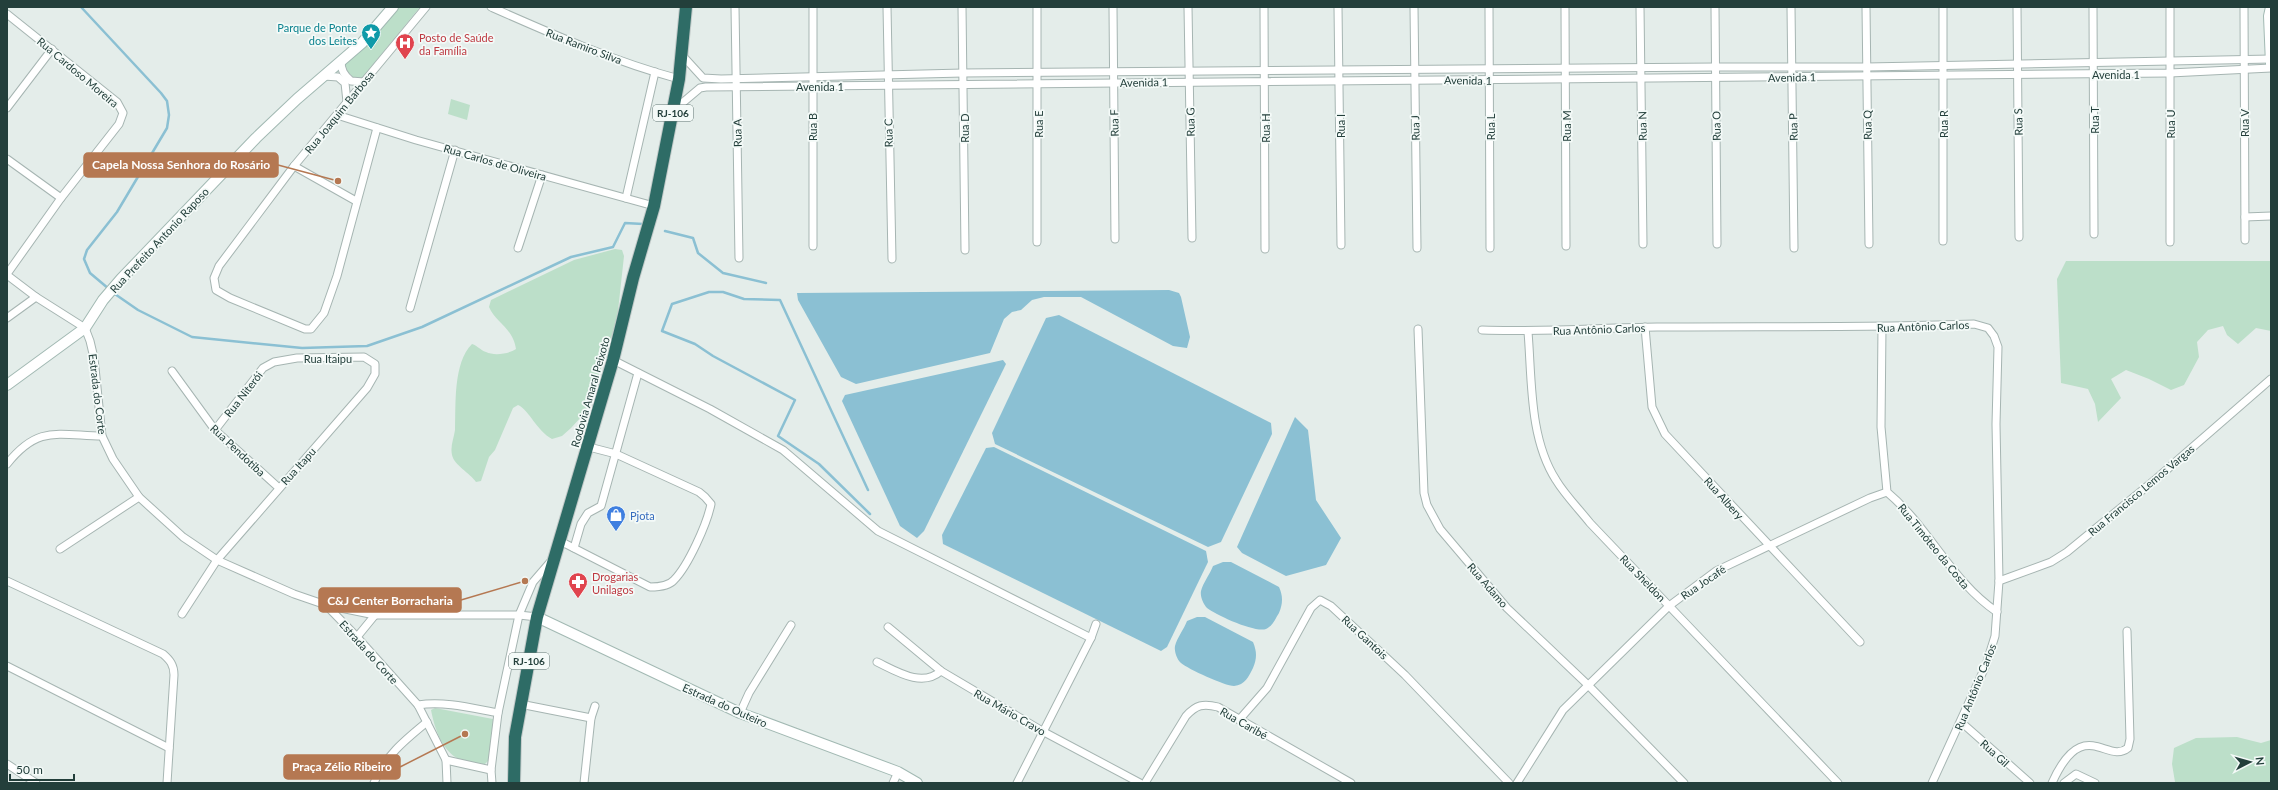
<svg xmlns="http://www.w3.org/2000/svg" width="2278" height="790" font-family="Lato,sans-serif">
<style>
.green{fill:#bcdfc9}
.water{fill:#8bc0d3}
.lines{fill:none;stroke-linecap:round;stroke-linejoin:round}
.stream{stroke:#8bc0d3;stroke-width:2.5}
.street-casing{stroke:#a6b5b2;stroke-width:9}
.secondary-casing{stroke:#a2b9b3;stroke-width:12}
.highway-casing{stroke:#c1c9c8;stroke-width:14}
.street{stroke:#fff;stroke-width:7}
.secondary{stroke:#fff;stroke-width:10}
.highway{stroke:#2e6c66;stroke-width:12}
.labels{text-anchor:middle;dominant-baseline:central;stroke-width:3.5;stroke-linejoin:round;paint-order:stroke}
.shield{fill:#f4faf8;stroke:#627774;stroke-width:1}
.shield-label{font-size:10px;font-weight:bold;fill:#233f3b}
.culture-label{font-size:11px;fill:#0d838f;stroke:#f4faf8;text-anchor:end}
.health-label{font-size:11px;fill:#be3a42;stroke:#f4faf8;text-anchor:start}
.street-label{font-size:11px;fill:#233f3b;stroke:#f4faf8}
.shop-label{font-size:11px;fill:#366cbe;stroke:#f4faf8;text-anchor:start}
.leader{fill:none;stroke:#b57852;stroke-width:1.5}
.callout-dot{fill:#b57852;stroke:#f4faf8;stroke-width:1.5}
.callout{fill:#b57852;stroke:#b57852;stroke-width:1.5}
.callout-label{font-size:12px;text-anchor:middle;font-weight:bold;fill:#fff}
</style>
<rect width="100%" height="100%" fill="#e4edea"/>
<g class="green">
<path d="M395,7h25l-58,71h-8l-7,-7 -2,-8z"/>
<path d="M451,99l19,6 -3,15 -19,-6z"/>
<path d="M615,249l7,1 2,6 -7,64 -28,84 -7,12 -11,12 -9,8 -10,3c-15,-8 -23,-29 -34,-34l-5,3 -18,42 -6,7 -8,24 -5,1c-6,-9 -22,-17 -24,-27 -2,-9 2,-17 3,-25 1,-26 -2,-67 17,-86 6,2 8,6 14,8 8,4 23,2 30,-3 -3,-21 -20,-26 -27,-42l2,-7 83,-40z"/>
<path d="M2066,261h205v70l-15,-3 -18,16 -11,-9 -4,-9 -15,4 -11,12 2,15 -15,28 -13,5 -22,-11 -23,-9 -15,9 10,19 -23,24 -3,-18 -7,-15 -27,-6 -4,-104z"/>
<path d="M435,708l58,11 -4,41 -5,5c-8,-2 -20,-3 -27,-7 -16,-9 -23,-32 -26,-48z"/>
<path d="M2237,737l24,6 10,-3v43l-96,-1 -3,-18 2,-16 22,-10z"/>
</g>
<g class="water">
<path d="M1169,290l10,3 2,4 9,40 -3,11 -14,-2 -92,-49h-37l-12,3 -11,10 -9,2 -8,7 -14,34 -134,31 -15,-7 -43,-77 -1,-7z"/>
<path d="M1059,315l212,108 1,11 -51,108 -13,5 -213,-103 -3,-11 54,-115z"/>
<path d="M1003,360l3,4 -82,167 -7,7 -17,-12 -58,-125 3,-6z"/>
<path d="M1295,417l13,13 8,70 25,38 -15,27 -40,11 -44,-23 -5,-6z"/>
<path d="M994,447l212,104 2,11 -41,85 -6,4 -218,-107 -1,-9 44,-87z"/>
<path d="M1223,562h8l48,25c4,9 4,16 0,26 -4,6 -6,13 -13,16 -11,4 -50,-14 -59,-21 -4,-4 -7,-12 -6,-17 2,-8 9,-17 12,-25z"/>
<path d="M1197,617h8l48,25c4,10 4,16 0,26 -4,8 -8,17 -19,18 -9,0 -46,-17 -53,-23 -4,-3 -7,-12 -6,-17 2,-8 9,-17 12,-25z"/>
</g>
<g class="lines">
<g class="stream">
<path d="M81,7l80,86 6,8 2,14 -2,13 -50,84 -30,38 -3,9 6,14 19,16"/>
<path d="M665,231l28,7 5,15 25,20 43,10"/>
<path d="M112,292l26,18 54,27 110,11 65,-2 55,-19 149,-70 42,-10 12,-24 18,1"/>
<path d="M868,490l-88,-190 -36,-1 -21,-7h-14l-37,12 -10,27 33,13 18,12 82,44 -17,36 41,28 51,50"/>
</g>
<g class="street-casing">
<g id="street">
<path d="M491,7c61,27 124,55 188,72"/>
<path d="M735,7l4,251"/>
<path d="M813,7v239"/>
<path d="M887,7l5,252"/>
<path d="M962,7l3,243"/>
<path d="M1113,7l2,232"/>
<path d="M1188,7l4,231"/>
<path d="M1264,7l1,242"/>
<path d="M1338,7l3,238"/>
<path d="M1414,7l3,241"/>
<path d="M1489,7l1,241"/>
<path d="M1565,7l1,239"/>
<path d="M1640,7l3,237"/>
<path d="M1715,7l2,237"/>
<path d="M1791,7l3,241"/>
<path d="M1866,7l3,237"/>
<path d="M1943,7v234"/>
<path d="M2017,7l2,230"/>
<path d="M2093,7l1,227"/>
<path d="M2170,7v235"/>
<path d="M2244,7l1,233"/>
<path d="M7,14l110,88 6,11 -4,11 -58,74 -54,76"/>
<path d="M682,55l21,23 18,1 242,-6 753,-6h151l404,-8"/>
<path d="M341,61c0,9 3,14 10,20l13,1"/>
<path d="M324,76l14,1 7,6 2,19"/>
<path d="M7,108l45,-59"/>
<path d="M674,110l26,-22 6,-1 1464,-14 101,-5"/>
<path d="M337,115l79,25 238,66"/>
<path d="M377,128l-40,148 -13,37 -13,16h-6l-75,-31 -14,-8 -2,-12 5,-12 75,-100 132,-159"/>
<path d="M7,159l54,39"/>
<path d="M294,166l62,35"/>
<path d="M626,198l29,-126"/>
<path d="M2245,217l26,-1"/>
<path d="M1037,242v-235"/>
<path d="M518,248l24,-73"/>
<path d="M7,275l29,22 49,31 5,13 4,17 8,78 11,23 26,38 44,40 34,23 77,34 32,11 31,32 61,68 28,55 1,23"/>
<path d="M410,308l45,-158"/>
<path d="M7,318l29,-21"/>
<path d="M1645,327l7,80 13,27 195,208"/>
<path d="M1882,327l-1,100 6,65c42,35 64,89 110,120"/>
<path d="M1418,329l6,164 3,12 13,24 67,79 81,77 96,98"/>
<path d="M1482,330c58,2 116,-2 175,-3 105,-1 211,1 317,-3l14,4 6,8 4,11 -2,77 3,157 -4,55 -9,29 -54,118"/>
<path d="M1528,332c4,47 1,106 28,148 9,15 23,29 34,43l248,260"/>
<path d="M613,360l97,49 73,41 95,81 213,107"/>
<path d="M172,371l43,59 64,58"/>
<path d="M7,464c31,-39 50,-29 95,-28"/>
<path d="M560,541l90,46c7,0 19,-1 24,-7 14,-14 33,-56 37,-76l-6,-7 -6,-5 -83,-38 -27,-7"/>
<path d="M574,548l7,-24 7,-11 13,-7 37,-133"/>
<path d="M60,549l79,-52"/>
<path d="M7,581l156,73c7,6 11,11 11,21l-7,108"/>
<path d="M1999,581l52,-19 16,-10 89,-73 115,-100"/>
<path d="M326,605l49,10h144l18,2"/>
<path d="M182,614l35,-54 150,-172 8,-14v-10l-11,-7 -67,1 -23,4 -11,6 -48,62"/>
<path d="M888,627l53,44 103,61 96,51"/>
<path d="M357,637l18,-22"/>
<path d="M877,662c19,9 45,26 64,9"/>
<path d="M7,666l162,82"/>
<path d="M520,704l71,14"/>
<path d="M418,705c27,-4 53,3 80,8"/>
<path d="M740,713l9,-20 42,-68"/>
<path d="M1239,720l28,-32 44,-80 9,-8 11,6 74,69 104,108"/>
<path d="M1961,722l69,61"/>
<path d="M446,760l45,10"/>
<path d="M7,764l29,19"/>
<path d="M374,783c11,-27 31,-43 53,-61"/>
<path d="M492,783l-1,-13 7,-57 21,-98 14,-33 19,-22"/>
<path d="M584,783l7,-65 4,-12"/>
<path d="M893,783l5,-11"/>
<path d="M1017,783l74,-145 5,-14"/>
<path d="M1145,783l41,-67c10,-11 17,-13 32,-9l133,76"/>
<path d="M1517,783l46,-73 106,-104 47,-35 154,-73 17,-6"/>
<path d="M2052,783c31,-69 55,-18 76,-35l2,-9 -3,-108"/>
<path d="M2064,783l12,-9 19,9"/>
</g>
</g>
<g class="secondary-casing">
<g id="secondary">
<path d="M2271,7l-2,9 2,48"/>
<path d="M7,385l78,-57 18,-28 18,-21 135,-141 41,-39 65,-56 31,-36"/>
<path d="M537,617l203,96 158,59 19,11"/>
</g>
</g>
<g class="highway-casing">
<path id="highway" d="M514,783l1,-46 22,-120 76,-257 20,-82 21,-72 25,-127 7,-72"/>
</g>
<use href="#street" class="street"/>
<use href="#secondary" class="secondary"/>
<use href="#highway" class="highway"/>
</g>
<defs>
<g id="sight-pin" transform="scale(1)"><path d="M0 17L-7.5 6A9.5 9.5 0 1 1 7.5 6Z" fill="#0f9aa8" stroke="#f4faf8"/><path d="M0-6L1.8-2.2L6-1.7L2.9 1.2L3.7 5.4L0 3.3L-3.7 5.4L-2.9 1.2L-6-1.7L-1.8-2.2Z" fill="#fff"/></g>
<g id="hospital-pin" transform="scale(1)"><path d="M0 17L-7.5 6A9.5 9.5 0 1 1 7.5 6Z" fill="#e0444e" stroke="#f4faf8"/><path d="M-5-5h3v3.5h4V-5h3V5h-3V1.5h-4V5h-3Z" fill="#fff"/></g>
<g id="shop-pin" transform="scale(1)"><path d="M0 17L-7.5 6A9.5 9.5 0 1 1 7.5 6Z" fill="#3f7fe0" stroke="#f4faf8"/><path d="M-5-2.5h2.3a2.7 3.5 0 0 1 5.4 0H5L5.5 6h-11ZM-1.5-2.5h3a1.5 2.3 0 0 0-3 0Z" fill="#fff"/></g>
<g id="pharmacy-pin" transform="scale(1)"><path d="M0 17L-7.5 6A9.5 9.5 0 1 1 7.5 6Z" fill="#e0444e" stroke="#f4faf8"/><path d="M-2-6h4v4h4v4h-4v4h-4v-4h-4v-4h4Z" fill="#fff"/></g>
</defs>
<g fill-rule="evenodd">
<use href="#sight-pin" x="371" y="33"/>
<use href="#hospital-pin" x="405" y="43"/>
<use href="#shop-pin" x="616" y="515"/>
<use href="#pharmacy-pin" x="578" y="582"/>
</g>
<g class="labels">
<g class="shield">
<rect x="653" y="105" width="40" height="16" rx="3"/>
<rect x="509" y="653" width="40" height="16" rx="3"/>
</g>
<g class="shield-label">
<text x="673" y="113">RJ-106</text>
<text x="529" y="661">RJ-106</text>
</g>
<g class="culture-label">
<text x="357" y="27">Parque de Ponte<tspan x="357" dy="13">dos Leites</tspan></text>
</g>
<g class="health-label">
<text x="419" y="37">Posto de Saúde<tspan x="419" dy="13">da Família</tspan></text>
<text x="592" y="576">Drogarias<tspan x="592" dy="13">Unilagos</tspan></text>
</g>
<g class="street-label">
<text transform="translate(584 46) rotate(21)">Rua Ramiro Silva</text>
<text transform="translate(78 72) rotate(40)">Rua Cardoso Moreira</text>
<text x="2116" y="74">Avenida 1</text>
<text transform="translate(1792 77) rotate(-1)">Avenida 1</text>
<text transform="translate(1468 80) rotate(1)">Avenida 1</text>
<text transform="translate(1144 82) rotate(-1)">Avenida 1</text>
<text x="820" y="86">Avenida 1</text>
<text transform="translate(339 112) rotate(-51)">Rua Joaquim Barbosa</text>
<text transform="translate(2094 120) rotate(-90)">Rua T</text>
<text transform="translate(1190 122) rotate(-91)">Rua G</text>
<text transform="translate(2018 122) rotate(-91)">Rua S</text>
<text transform="translate(1114 123) rotate(-91)">Rua F</text>
<text transform="translate(2244 123) rotate(-90)">Rua V</text>
<text transform="translate(1038 124) rotate(-90)">Rua E</text>
<text transform="translate(1943 124) rotate(-90)">Rua R</text>
<text transform="translate(2170 124) rotate(-90)">Rua U</text>
<text transform="translate(1867 125) rotate(-91)">Rua Q</text>
<text transform="translate(1340 126) rotate(-90)">Rua I</text>
<text transform="translate(1566 126) rotate(-90)">Rua M</text>
<text transform="translate(1642 126) rotate(-91)">Rua N</text>
<text transform="translate(1716 126) rotate(-91)">Rua O</text>
<text transform="translate(812 127) rotate(-90)">Rua B</text>
<text transform="translate(1490 127) rotate(-90)">Rua L</text>
<text transform="translate(1793 127) rotate(-91)">Rua P</text>
<text transform="translate(964 128) rotate(-90)">Rua D</text>
<text transform="translate(1265 128) rotate(-90)">Rua H</text>
<text transform="translate(1415 128) rotate(-91)">Rua J</text>
<text transform="translate(737 133) rotate(-91)">Rua A</text>
<text transform="translate(888 133) rotate(-91)">Rua C</text>
<text transform="translate(495 162) rotate(16)">Rua Carlos de Oliveira</text>
<text transform="translate(159 240) rotate(-47)">Rua Prefeito Antonio Raposo</text>
<text transform="translate(1923 326) rotate(-2)">Rua Antônio Carlos</text>
<text transform="translate(1599 329) rotate(-2)">Rua Antônio Carlos</text>
<text x="328" y="358">Rua Itaipu</text>
<text transform="translate(590 392) rotate(-74)">Rodovia Amaral Peixoto</text>
<text transform="translate(98 394) rotate(83)">Estrada do Corte</text>
<text transform="translate(243 394) rotate(-52)">Rua Niterói</text>
<text transform="translate(238 450) rotate(43)">Rua Pendotiba</text>
<text transform="translate(298 466) rotate(-48)">Rua Itapu</text>
<text transform="translate(2141 490) rotate(-40)">Rua Francisco Lemos Vargas</text>
<text transform="translate(1724 498) rotate(48)">Rua Albery</text>
<text transform="translate(1934 546) rotate(51)">Rua Timóteo da Costa</text>
<text transform="translate(1643 578) rotate(46)">Rua Sheldon</text>
<text transform="translate(1703 582) rotate(-34)">Rua Jocafé</text>
<text transform="translate(1488 585) rotate(49)">Rua Adamo</text>
<text transform="translate(1365 637) rotate(43)">Rua Gantois</text>
<text transform="translate(369 652) rotate(48)">Estrada do Corte</text>
<text transform="translate(1975 687) rotate(-68)">Rua Antônio Carlos</text>
<text transform="translate(725 705) rotate(24)">Estrada do Outeiro</text>
<text transform="translate(1010 712) rotate(30)">Rua Mário Cravo</text>
<text transform="translate(1244 723) rotate(30)">Rua Caribé</text>
<text transform="translate(1995 753) rotate(42)">Rua Gil</text>
</g>
<g class="shop-label">
<text x="630" y="515">Pjota</text>
</g>
</g>
<path class="leader" d="M338 181L278 165M525 581L461 600M465 734L400 767"/>
<g class="callout-dot">
<circle cx="338" cy="181" r="4"/>
<circle cx="525" cy="581" r="4"/>
<circle cx="465" cy="734" r="4"/>
</g>
<g class="callout">
<rect x="84" y="153" width="194" height="24" rx="4"/>
<rect x="319" y="588" width="142" height="24" rx="4"/>
<rect x="284" y="755" width="116" height="24" rx="4"/>
</g>
<g class="callout-label">
<text x="181" y="169">Capela Nossa Senhora do Rosário</text>
<text x="390" y="605">C&amp;J Center Borracharia</text>
<text x="342" y="771">Praça Zélio Ribeiro</text>
</g>
<rect width="2278" height="790" fill="none" stroke="#233f3b" stroke-width="16"/>
<g transform="translate(2250 762) rotate(84)" stroke="#f4faf8" stroke-width="3" paint-order="stroke">
<path d="M0-3L7 15L0 10L-7 15Z" fill="#233f3b"/>
<text y="-6" font-size="11" font-weight="bold" text-anchor="middle" fill="#233f3b">N</text>
</g>
<path d="M10 774v6h64v-6" fill="none" stroke="#233f3b" stroke-width="2"/>
<text x="16" y="774" font-size="12" fill="#233f3b" stroke="#f4faf8" stroke-width="3" paint-order="stroke">50 m</text>
</svg>
